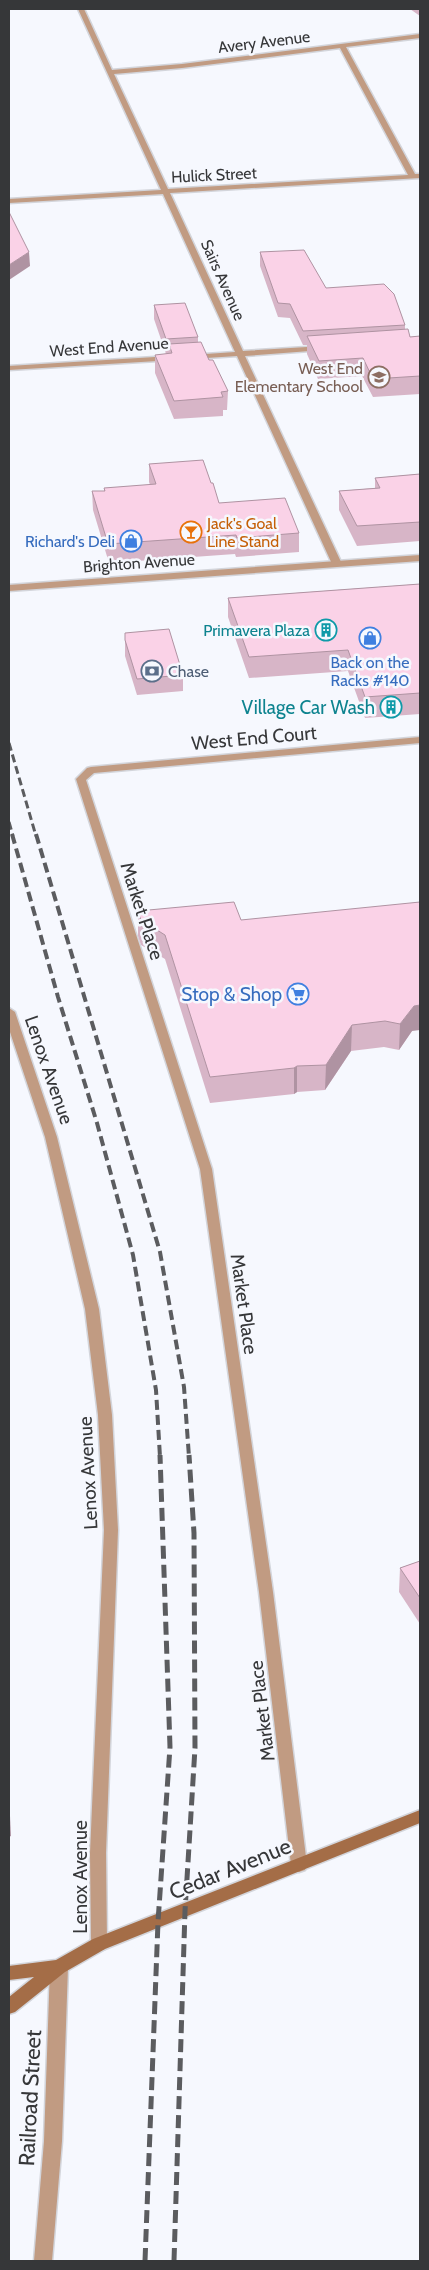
<svg xmlns="http://www.w3.org/2000/svg" width="429" height="2270" font-family="Cabin,sans-serif">
<style>
.lines{fill:none;stroke-linecap:round;stroke-linejoin:round}
.minor-casing{stroke:#d3d5db;stroke-width:3}
.tertiary-casing{stroke:#d3d5db;stroke-width:3}
.secondary-casing{stroke:#d3d5db;stroke-width:3}
.minor{fill:#c19b82;fill-rule:evenodd}
.tertiary{fill:#c19b82;fill-rule:evenodd}
.secondary{fill:#a46d47;fill-rule:evenodd}
.rail-far2{stroke:#5b5c5f;stroke-width:3;stroke-dasharray:8 4;stroke-linecap:butt}
.rail-far1{stroke:#5b5c5f;stroke-width:4;stroke-dasharray:10 5;stroke-linecap:butt}
.rail{stroke:#5b5c5f;stroke-width:5;stroke-dasharray:13 6;stroke-linecap:butt}
.wall{fill:#d7b5c7}
.shaded-wall{fill:#af93a2}
.building{fill:#fad2e7;stroke:#af93a2}
.labels{text-anchor:middle;dominant-baseline:central;stroke-width:5;stroke-linejoin:round;paint-order:stroke}
.far-street-label{font-size:16px;fill:#363739;stroke:#f6f8fe}
.far-education-label{font-size:16px;fill:#785e54;stroke:#f6f8fe;text-anchor:end}
.far-food-label{font-size:16px;fill:#c56008;stroke:#f6f8fe;text-anchor:start}
.far-shop-label{font-size:16px;fill:#366cbe;stroke:#f6f8fe;text-anchor:end}
.far-culture-label{font-size:16px;fill:#0d838f;stroke:#f6f8fe;text-anchor:end}
.far-service-label{font-size:16px;fill:#4e5e75;stroke:#f6f8fe;text-anchor:start}
.culture-label{font-size:19px;fill:#0d838f;stroke:#f6f8fe;text-anchor:end}
.street-label{font-size:19px;fill:#363739;stroke:#f6f8fe}
.shop-label{font-size:19px;fill:#366cbe;stroke:#f6f8fe;text-anchor:end}
.near-street-label{font-size:22px;fill:#363739;stroke:#f6f8fe}
</style>
<rect width="100%" height="100%" fill="#f6f8fe"/>
<g class="lines">
<g class="minor-casing">
<g id="minor">
<path d="M78,9h6l28,61 70,-6 238,-30v4l-74,9 69,127h5v4l-250,15 73,158 80,-5 4,2 -4,2 -78,6 97,208 -2,2h-6l-2,-2 -95,-208 -46,3 -4,-2 4,-2 44,-3 -72,-158 -154,9v-4l152,-9zM340,48l68,127 -240,14 -54,-115 68,-6z"/>
<path d="M171,356l4,2 -1,2 -165,10v-4z"/>
<path d="M420,737v6l-326,30 -8,7 126,389 61,423 34,273 -2,5 -6,2 -6,-2 -2,-5 -32,-273 -59,-423 -124,-390 11,-11 4,-1z"/>
<path d="M9,1008l6,4 42,125 42,172 13,106 6,115 -12,323 1,91 -2,5 -6,2 -6,-2 -2,-5 -1,-91 14,-323 -6,-115 -13,-106 -40,-172 -36,-108z"/>
<path d="M59,1960l6,2 3,5 -6,174 -10,120h-18l10,-120 6,-174 3,-5z"/>
</g>
</g>
<g class="tertiary-casing">
<path id="tertiary" d="M420,555v6l-411,30v-6z"/>
</g>
<g class="secondary-casing">
<path id="secondary" d="M420,1810v13l-315,126 -40,23 -50,40 -6,2v-17l25,-20 -25,3v-14l47,-6 37,-21z"/>
</g>
<use href="#minor" class="minor"/>
<use href="#tertiary" class="tertiary"/>
<use href="#secondary" class="secondary"/>
<g class="rail-far2">
<path d="M9,743l27,93"/>
<path d="M9,822l4,14"/>
</g>
<g class="rail-far1">
<path d="M12,834l46,163 39,126 36,132 23,135 4,67"/>
<path d="M36,834l124,418 24,135 5,70"/>
</g>
<g class="rail">
<path d="M145,2261l13,-339 12,-175 -10,-292"/>
<path d="M174,2261l11,-350 10,-163 -1,-215 -5,-78"/>
</g>
</g>
<g class="wall">
<path d="M410,9h10v7z"/>
<path d="M260,252l66,36 79,37v4l5,8 10,-1v58l-47,3 -11,-21 -44,3 -11,-25v-9h-4l-13,-27 -12,-1 -18,-51z"/>
<path d="M154,305l44,32v5l30,49 -1,19h-4v6l-49,3 -19,-46v-18l11,-1 -12,-35z"/>
<path d="M149,464l70,39 80,30v19l-63,5 -1,-3 -126,9 -16,-53 -1,-19h12v-3l46,-3 -1,-3z"/>
<path d="M420,474v67l-63,5 -18,-36v-19l36,-3v-10z"/>
<path d="M420,584v130l-55,4 -17,-47 -99,7 -21,-61v-19z"/>
<path d="M125,633l58,42v16l-46,4 -12,-39z"/>
<path d="M138,911l103,9 171,111 -13,19 -15,-3 -33,4 -26,39 -28,2 -3,2 -84,9 -45,-144 -24,-14 -3,-9z"/>
<path d="M420,1561v63l-21,-32 1,-24z"/>
</g>
<g class="shaded-wall">
<path d="M29,252l1,14 -21,14v-15z"/>
<path d="M420,1005v25l-8,1 -13,19 1,-26 14,-18z"/>
<path d="M352,1025l-1,26 -26,39 1,-25z"/>
<path d="M297,1066v26l-3,2v-26z"/>
<path d="M9,1816h1l1,20 -2,1z"/>
</g>
<g class="building">
<path d="M9,212l20,40 -20,13z"/>
<path d="M304,250l22,38 58,-4 10,10 11,31 -102,6 -13,-27 -12,-1 -18,-51z"/>
<path d="M185,303l13,34 -32,2 -12,-34z"/>
<path d="M408,329l2,8 10,-1v40l-47,3 -10,-21 -44,3 -12,-25z"/>
<path d="M201,342l8,18h4l15,31 -7,1 2,5 -49,4 -19,-46 17,-2 -3,-9z"/>
<path d="M203,460l8,23h2l6,20 66,-5 14,35 -62,5 -1,-3 -128,9 -16,-53h13l-1,-3 52,-4 -7,-20z"/>
<path d="M420,474v48l-63,4 -18,-35 41,-3 -5,-10z"/>
<path d="M420,584v109l-55,4 -17,-47 -99,7 -21,-59z"/>
<path d="M169,629l14,46 -46,4 -12,-39v-7z"/>
<path d="M234,902l7,18 179,-18v103l-6,1 -14,18 -15,-3 -33,4 -26,40 -29,1 -3,2 -84,9 -45,-142 -24,-15 -3,-9z"/>
<path d="M420,1561v37l-20,-30z"/>
</g>
<defs>
<g id="school-ring" transform="scale(1.125)"><circle r="9.5" fill="#f6f8fe" stroke="#8d6e63" stroke-width="1.5"/><path d="M0-5L7-2L0 1L-7-2ZM-4 1L0 2.5L4 1V4Q0 6-4 4Z" fill="#8d6e63"/></g>
<g id="bar-ring" transform="scale(1.125)"><circle r="9.5" fill="#f6f8fe" stroke="#e8710a" stroke-width="1.5"/><path d="M-6-5H6L.8 .8V4.5H3.5V6h-7V4.5H-.8V.8Z" fill="#e8710a"/></g>
<g id="shop-ring" transform="scale(1.125)"><circle r="9.5" fill="#f6f8fe" stroke="#3f7fe0" stroke-width="1.5"/><path d="M-5-2.5h2.3a2.7 3.5 0 0 1 5.4 0H5L5.5 6h-11ZM-1.5-2.5h3a1.5 2.3 0 0 0-3 0Z" fill="#3f7fe0"/></g>
<g id="building-ring" transform="scale(1.125)"><circle r="9.5" fill="#f6f8fe" stroke="#0f9aa8" stroke-width="1.5"/><path d="M-4-6H4V6H1V3H-1V6H-4ZM-2.5-4.3h1.7v1.8h-1.7ZM.8-4.3h1.7v1.8H.8ZM-2.5-1h1.7V.8h-1.7ZM.8-1h1.7V.8H.8Z" fill="#0f9aa8"/></g>
<g id="bank-ring" transform="scale(1.125)"><circle r="9.5" fill="#f6f8fe" stroke="#5c6f8a" stroke-width="1.5"/><path d="M-6-4H6V4H-6ZM0-2.3a2.3 2.3 0 1 0 0 4.6a2.3 2.3 0 1 0 0-4.6Z" fill="#5c6f8a"/></g>
<g id="supermarket-ring" transform="scale(1.125)"><circle r="9.5" fill="#f6f8fe" stroke="#3f7fe0" stroke-width="1.5"/><path d="M-6-5.5h2.5l.6 2H6L4.5 2H-2.5L-4.4-4H-6ZM-1.5 3.2a1.3 1.3 0 1 0 .1 0ZM3 3.2a1.3 1.3 0 1 0 .1 0Z" fill="#3f7fe0"/></g>
</defs>
<g fill-rule="evenodd">
<use href="#school-ring" x="379" y="377"/>
<use href="#bar-ring" x="191" y="532"/>
<use href="#shop-ring" x="131" y="541"/>
<use href="#building-ring" x="326" y="630"/>
<use href="#shop-ring" x="370" y="638"/>
<use href="#bank-ring" x="152" y="671"/>
<use href="#building-ring" x="391" y="707"/>
<use href="#supermarket-ring" x="298" y="994"/>
</g>
<g class="labels">
<g class="far-street-label">
<text transform="translate(264 42) rotate(-7)">Avery Avenue</text>
<text transform="translate(214 175) rotate(-3)">Hulick Street</text>
<text transform="translate(223 280) rotate(66)">Sairs Avenue</text>
<text transform="translate(109 347) rotate(-4)">West End Avenue</text>
<text transform="translate(139 563) rotate(-4)">Brighton Avenue</text>
</g>
<g class="far-education-label">
<text x="363" y="368">West End<tspan x="363" dy="18">Elementary School</tspan></text>
</g>
<g class="far-food-label">
<text x="207" y="523">Jack's Goal<tspan x="207" dy="18">Line Stand</tspan></text>
</g>
<g class="far-shop-label">
<text x="115" y="541">Richard's Deli</text>
<text x="370" y="662" text-anchor="middle">Back on the<tspan x="370" dy="18">Racks #140</tspan></text>
</g>
<g class="far-culture-label">
<text x="310" y="630">Primavera Plaza</text>
</g>
<g class="far-service-label">
<text x="168" y="671">Chase</text>
</g>
<g class="culture-label">
<text x="375" y="707">Village Car Wash</text>
</g>
<g class="street-label">
<text transform="translate(254 738) rotate(-5)">West End Court</text>
<text transform="translate(142 911) rotate(72)">Market Place</text>
<text transform="translate(49 1070) rotate(71)">Lenox Avenue</text>
<text transform="translate(244 1304) rotate(82)">Market Place</text>
<text transform="translate(88 1473) rotate(-93)">Lenox Avenue</text>
<text transform="translate(262 1711) rotate(-97)">Market Place</text>
<text transform="translate(80 1877) rotate(-90)">Lenox Avenue</text>
</g>
<g class="shop-label">
<text x="282" y="994">Stop &amp; Shop</text>
</g>
<g class="near-street-label">
<text transform="translate(230 1869) rotate(-22)">Cedar Avenue</text>
<text transform="translate(30 2098) rotate(-87)">Railroad Street</text>
</g>
</g>
<rect width="429" height="2270" fill="none" stroke="#363739" stroke-width="20"/>
</svg>
